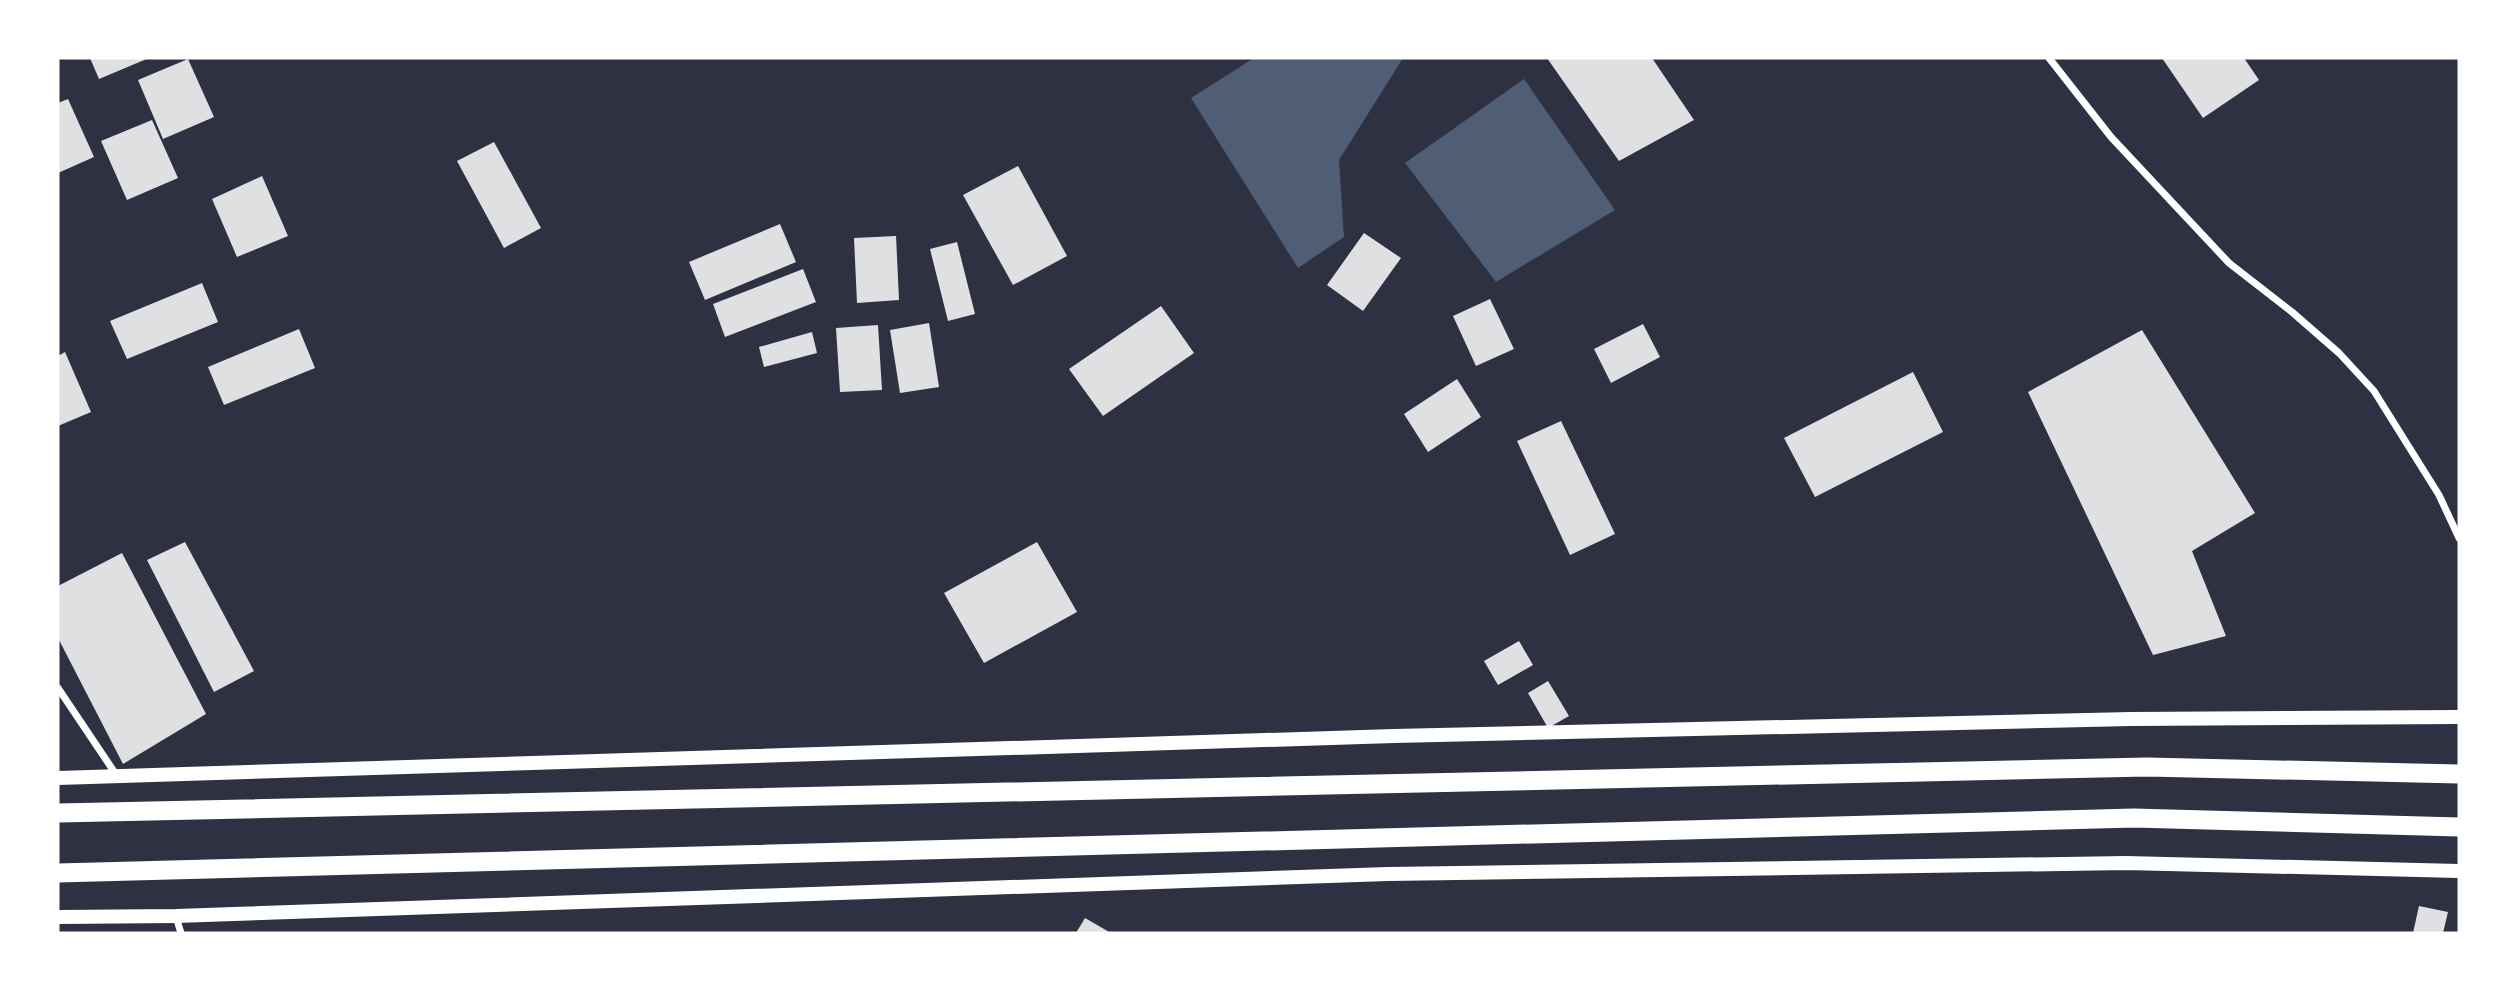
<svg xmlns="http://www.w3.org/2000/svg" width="2517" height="991" font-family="Poppins,sans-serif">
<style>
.water{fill:#4f5d75}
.building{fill:#e0e0e3}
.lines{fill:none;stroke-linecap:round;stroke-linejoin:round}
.minor{stroke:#fff;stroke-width:7}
.secondary{stroke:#fff;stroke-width:14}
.trunk{stroke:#fff;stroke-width:19}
</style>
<rect width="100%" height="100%" fill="#2d3142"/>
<g class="water">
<path d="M1254,58h149l-64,102 5,77 -46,31 -107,-170z"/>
<path d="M1524,79l91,131 -119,72 -91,-119z"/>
</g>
<g class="building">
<path d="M90,58h59l-50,21z"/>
<path d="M1547,58h105l42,62 -75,41z"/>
<path d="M2162,58h82l15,22 -56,38z"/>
<path d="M188,59l26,58 -51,22 -25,-59z"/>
<path d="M68,99l26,58 -36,16v-70z"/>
<path d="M152,120l26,58 -51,22 -26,-59z"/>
<path d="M494,142l47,86 -37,20 -47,-87z"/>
<path d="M1018,166l49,90 -54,29 -50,-90z"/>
<path d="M262,176l26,60 -51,21 -25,-58z"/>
<path d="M780,224l16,38 -91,38 -16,-38z"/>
<path d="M1364,233l37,25 -38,53 -36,-26z"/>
<path d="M896,236l3,64 -42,3 -3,-65z"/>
<path d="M957,242l18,72 -27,7 -18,-72z"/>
<path d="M803,269l13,33 -91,35 -12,-33z"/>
<path d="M202,283l16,39 -91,37 -17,-38z"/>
<path d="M1490,299l24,50 -38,17 -23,-50z"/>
<path d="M1161,306l33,47 -91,63 -34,-47z"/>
<path d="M929,323l10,64 -39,6 -10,-63z"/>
<path d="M1643,324l17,33 -49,26 -17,-34z"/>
<path d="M878,325l4,65 -42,2 -4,-64z"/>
<path d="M299,329l16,39 -91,37 -16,-38z"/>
<path d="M2142,330l113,183 -63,38 34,85 -73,19 -125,-263z"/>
<path d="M812,332l5,21 -53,14 -5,-20z"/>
<path d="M65,352l26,60 -33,14v-70z"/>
<path d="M1913,372l30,60 -128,65 -31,-59z"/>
<path d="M1457,379l24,38 -53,35 -24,-38z"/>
<path d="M1561,421l54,113 -45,21 -53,-114z"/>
<path d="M185,542l69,129 -40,21 -67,-132z"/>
<path d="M1037,542l40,70 -93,51 -40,-70z"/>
<path d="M122,553l84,161 -83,50 -65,-126v-52z"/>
<path d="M1519,641l14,24 -35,20 -14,-24z"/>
<path d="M1548,681l21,35 -21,12 -20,-35z"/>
<path d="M2419,906l29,6 -5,21h-30z"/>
<path d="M1085,918l26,15h-35z"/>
</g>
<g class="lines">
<g class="minor">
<path d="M2049,58l62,79 118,126 63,49 47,41 35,38 65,104 20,43"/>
<path d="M58,688l59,88"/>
<path d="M176,917l5,16"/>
</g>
<g class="secondary">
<path d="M58,778l1336,-42 737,-17 328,-2"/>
<path d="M58,917l118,-1 1212,-42 738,-11 333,8"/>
</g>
<g class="trunk">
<path d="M58,813l2089,-46 312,7"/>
<path d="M58,873l2076,-55 325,9"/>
</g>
</g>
<rect width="2517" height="991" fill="none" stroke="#ffffff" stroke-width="119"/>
</svg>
